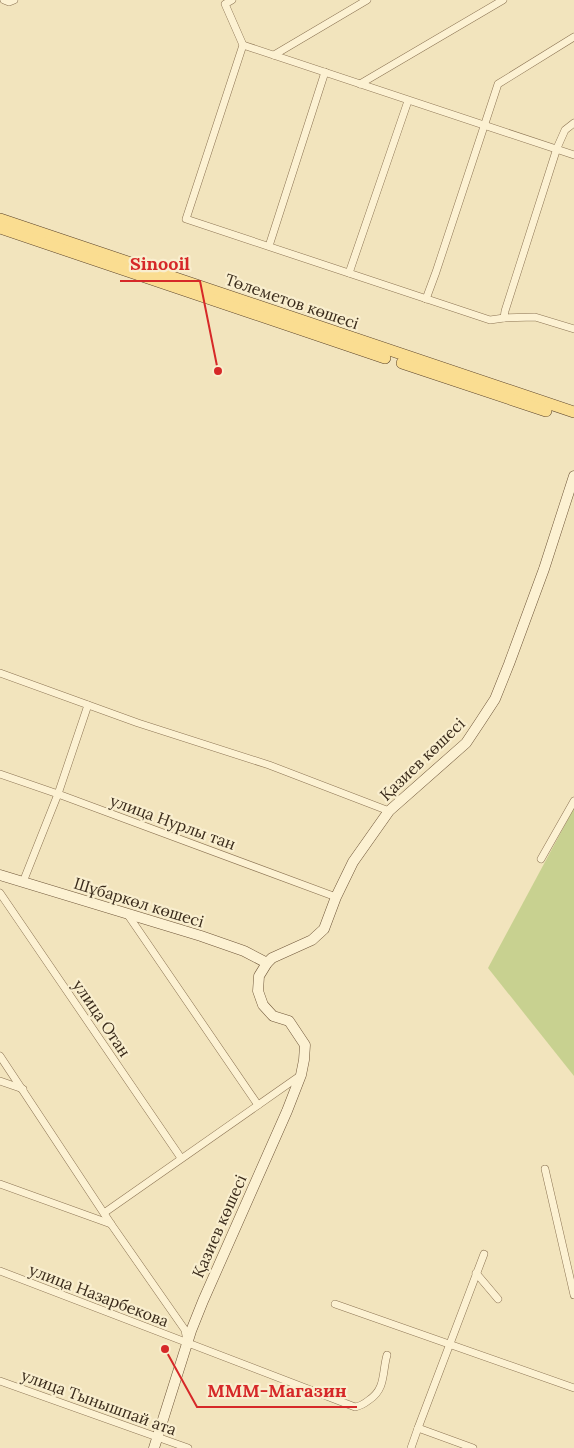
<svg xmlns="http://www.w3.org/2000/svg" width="574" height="1448" font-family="Lora,serif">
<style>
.green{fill:#c8d190}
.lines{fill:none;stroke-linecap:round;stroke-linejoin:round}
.street-casing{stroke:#8c7454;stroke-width:8}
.secondary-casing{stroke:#6e5538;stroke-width:11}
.primary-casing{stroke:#594129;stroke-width:12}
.street{stroke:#fcf1d2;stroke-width:7}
.secondary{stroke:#fcf1d2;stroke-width:10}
.primary{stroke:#fadd91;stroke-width:11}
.labels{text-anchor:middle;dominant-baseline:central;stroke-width:4.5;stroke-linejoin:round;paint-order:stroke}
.street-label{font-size:16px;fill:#3a2b1b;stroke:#f9eece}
.leader{fill:none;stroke:#d62828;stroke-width:2}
.callout-dot{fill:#d62828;stroke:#f9eece;stroke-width:2}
.callout-label{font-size:18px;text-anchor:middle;font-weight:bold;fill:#d62828;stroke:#f9eece;stroke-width:4.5;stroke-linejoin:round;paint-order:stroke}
</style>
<rect width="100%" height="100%" fill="#f2e4bd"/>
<path class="green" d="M574,808v268l-86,-108z"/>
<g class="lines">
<g class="street-casing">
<g id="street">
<path d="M4,0l5,2 5,-2"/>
<path d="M232,0l-7,4 18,41"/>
<path d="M274,55l93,-55"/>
<path d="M360,84l143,-84"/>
<path d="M574,123l-9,7 -8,18 -52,163 -1,7 31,-1 39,12"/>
<path d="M269,246l56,-174"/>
<path d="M349,273l59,-172"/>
<path d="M426,299l10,-27 62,-188 76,-47"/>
<path d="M504,318l-14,2 -304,-101 57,-174 331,110"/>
<path d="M0,673l138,50 131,42 120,46"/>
<path d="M0,774l58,20 278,103"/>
<path d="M541,859l33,-58"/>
<path d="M23,882l35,-88 30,-89"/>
<path d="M0,893l181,265"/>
<path d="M128,915l130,190"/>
<path d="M0,1056l111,168 74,106 2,11"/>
<path d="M0,1081l23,8"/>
<path d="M545,1169l29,126"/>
<path d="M0,1184l111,40"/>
<path d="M104,1213l197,-138"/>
<path d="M0,1271l355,136c6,-1 9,-3 14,-7 17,-11 13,-28 18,-45"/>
<path d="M476,1273l22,26"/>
<path d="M335,1304l239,84"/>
<path d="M0,1381l188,67"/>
<path d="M418,1428l55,20"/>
<path d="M411,1448l7,-20 66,-174"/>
</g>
</g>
<g class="secondary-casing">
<g id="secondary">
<path d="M0,875l201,61 43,15 23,12"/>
<path d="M154,1448l37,-117 12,-30 84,-190 14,-36 3,-15 1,-15 -16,-24 -16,-5 -10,-11 -5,-14 1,-15 8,-13 5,-5 40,-18 12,-11 12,-32 17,-35 36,-51 77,-68 14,-21 15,-23 14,-35 35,-95 30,-93"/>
</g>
</g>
<g class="primary-casing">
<g id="primary">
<path d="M0,219l574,193"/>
<path d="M0,228l385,130"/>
<path d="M402,363l144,48"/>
</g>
</g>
<use href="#street" class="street"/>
<use href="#secondary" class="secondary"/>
<use href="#primary" class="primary"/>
</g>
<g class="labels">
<g class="street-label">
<text transform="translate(292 301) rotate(19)">Төлеметов көшесі</text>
<text transform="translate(422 759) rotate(-44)">Қазиев көшесі</text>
<text transform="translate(173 822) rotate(20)">улица Нурлы тан</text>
<text transform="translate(139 902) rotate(17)">Шұбаркөл көшесі</text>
<text transform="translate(102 1018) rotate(56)">улица Отан</text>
<text transform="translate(219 1226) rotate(-66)">Қазиев көшесі</text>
<text transform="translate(99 1295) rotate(21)">улица Назарбекова</text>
<text transform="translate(99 1402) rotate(20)">улица Тынышпай ата</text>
</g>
</g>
<path class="leader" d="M218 371L200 281H120M165 1349L197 1407H357"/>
<g class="callout-dot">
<circle cx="218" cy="371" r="5"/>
<circle cx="165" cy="1349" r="5"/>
</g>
<g class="callout-label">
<text x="160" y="270">Sinooil</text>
<text x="277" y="1397">МММ-Магазин</text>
</g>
</svg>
